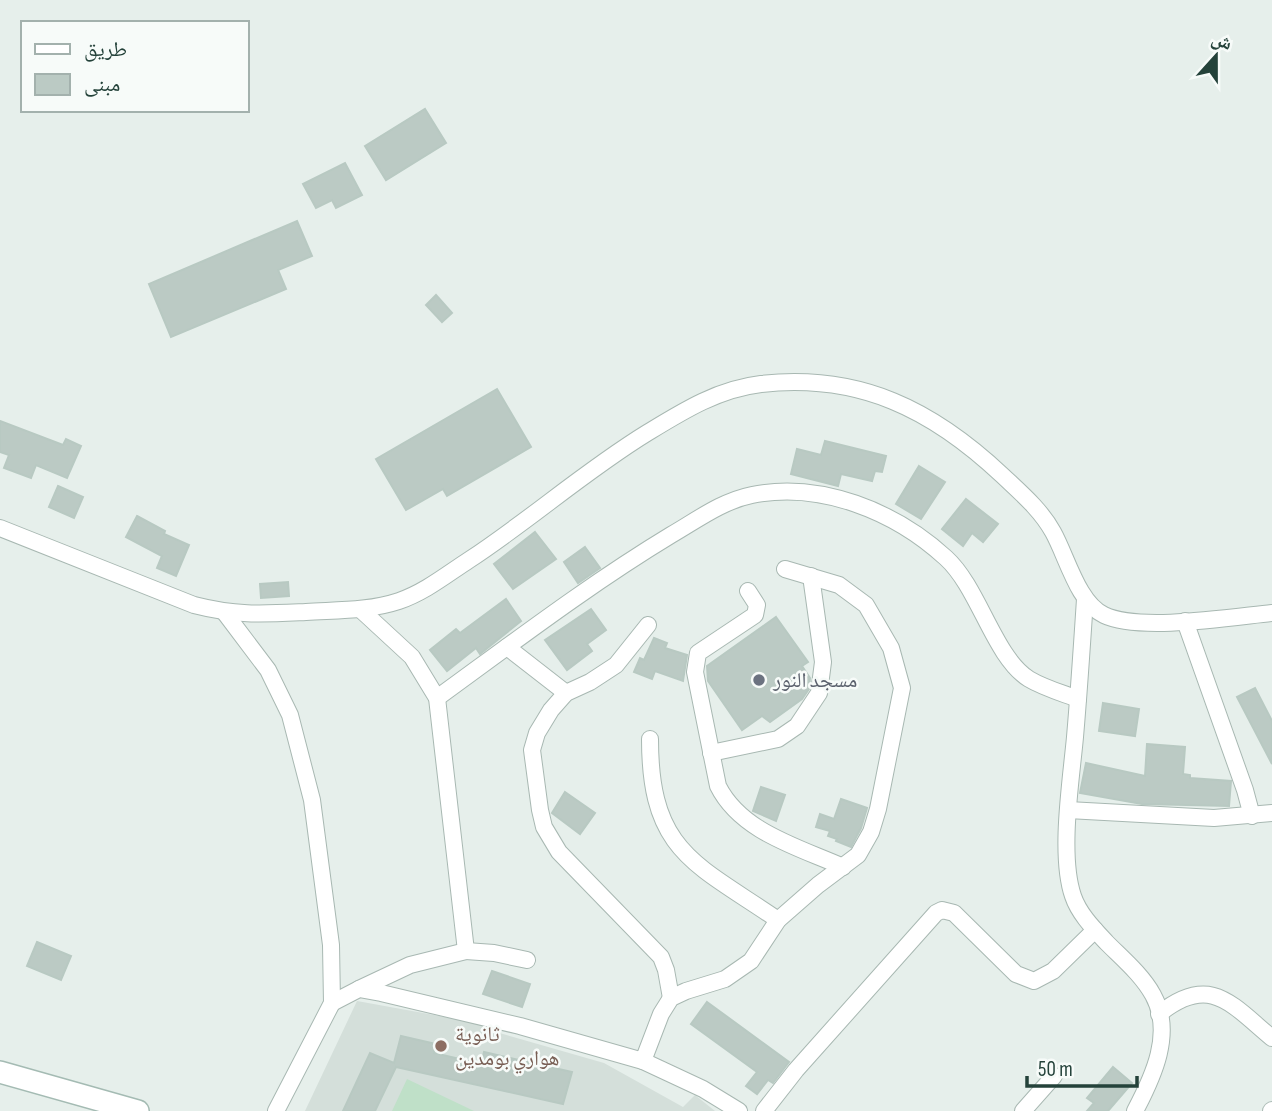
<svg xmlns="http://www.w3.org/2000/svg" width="1272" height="1111" font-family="'Sofia Sans Condensed','Noto Naskh Arabic',sans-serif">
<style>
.built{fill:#d4dfda}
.green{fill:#bfe0c8}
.building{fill:#bbcac4;stroke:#b8c9c2;stroke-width:2}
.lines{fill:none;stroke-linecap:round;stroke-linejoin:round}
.street-casing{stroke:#a8b8b2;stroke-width:18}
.secondary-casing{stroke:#a4bbb3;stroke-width:24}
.street{stroke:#fff;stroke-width:16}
.secondary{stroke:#fff;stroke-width:21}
.worship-dot{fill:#6b7280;stroke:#f7fbf9;stroke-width:2.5}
.education-dot{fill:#8d6e63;stroke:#f7fbf9;stroke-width:2.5}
.labels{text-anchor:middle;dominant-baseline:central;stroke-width:5;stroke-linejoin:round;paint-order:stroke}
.worship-label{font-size:21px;fill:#5b616d;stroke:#f7fbf9;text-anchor:start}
.education-label{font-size:21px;fill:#785e54;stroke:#f7fbf9;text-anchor:start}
</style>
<rect width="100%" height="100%" fill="#e6efeb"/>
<path class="built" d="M357,1001l132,24v5l115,33 79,44 12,-12 20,16h-410z"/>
<path class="green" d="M407,1079l67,32h-82z"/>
<g class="building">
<path d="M425,109l21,34 -60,37 -21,-34z"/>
<path d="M345,163l17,32 -26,13 -4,-8 -16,8 -13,-24z"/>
<path d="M297,221l15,35 -34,14 8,19 -115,48 -22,-53z"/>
<path d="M436,295l16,18 -10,9 -16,-17z"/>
<path d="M497,389l34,58 -84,49 -4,-7 -37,21 -30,-51z"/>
<path d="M0,421l63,24 3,-6 15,7 -14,32 -31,-13 -5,13 -27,-10 5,-13 -9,-3z"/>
<path d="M825,441l61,15 -4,16 -7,-1 -3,10 -31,-7 -3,12 -47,-12 6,-25 24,6z"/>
<path d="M919,466l26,16 -24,37 -25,-15z"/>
<path d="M58,486l25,11 -9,21 -25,-11z"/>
<path d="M966,499l32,25 -15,18 -11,-9 -9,13 -21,-17z"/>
<path d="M137,516l28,15 -1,3 25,11 -13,31 -19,-8 5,-12 -36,-19z"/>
<path d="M535,532l21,27 -43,30 -19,-25z"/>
<path d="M585,547l15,21 -22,15 -14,-21z"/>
<path d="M288,582l1,14 -28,2 -1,-14z"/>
<path d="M506,599l15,22 -41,33 -4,-6 -29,23 -17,-21 26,-21 4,4z"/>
<path d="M591,609l15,21 -19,14 5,7 -25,19 -22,-30z"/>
<path d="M776,617l32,45 -6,4 8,12 -1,11 -7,10 -32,23 -8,-6 -20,14 -34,-49 -1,-15z"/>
<path d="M654,638l13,5 -2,5 22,7 -4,26 -28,-10 -3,8 -18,-7 6,-14 4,2z"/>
<path d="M1255,688l17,33v43l-35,-67z"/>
<path d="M1103,703l36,6 -4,27 -36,-5z"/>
<path d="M1147,744l38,3 -2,27 7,1v3l41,3 -2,25 -87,-2 -62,-11 6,-30 59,13z"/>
<path d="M761,787l24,8 -9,26 -23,-10z"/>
<path d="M565,792l30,21 -15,21 -28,-21z"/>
<path d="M841,799l26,9 -6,20 -10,19 -15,-6 1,-2 -9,-3 2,-5 -14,-4 4,-13 14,5z"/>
<path d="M37,942l34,14 -10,24 -34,-14z"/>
<path d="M492,971l38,13 -8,23 -39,-13z"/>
<path d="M707,1002l82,60 -16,21 -5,-3 -11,14 -11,-8 11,-14 -66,-48z"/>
<path d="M401,1036l35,8 -2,9 47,11 3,-12 88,20 -9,32 -167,-37 -21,44h-32l27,-58 24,10z"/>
<path d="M1113,1067l19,16 -24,28h-21l7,-8 -7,-5z"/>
</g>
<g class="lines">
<g class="street-casing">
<g id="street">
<path d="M0,528l194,77c43,11 69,9 112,7 31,-2 63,-1 93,-11 26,-9 47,-26 70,-41 61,-40 116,-89 178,-127 36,-22 71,-44 114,-49 99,-11 172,26 242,92 18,17 38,34 50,56 14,25 25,71 51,83 35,17 128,2 168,-2"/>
<path d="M748,591l9,14 -2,10 -57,38 -3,19 23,114c23,46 80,61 125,81"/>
<path d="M1085,599c-3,46 -6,92 -10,138 -4,44 -16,118 -2,159 6,18 21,33 34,47 16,16 35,32 46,52 21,38 0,82 -18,116"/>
<path d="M225,613l43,57 22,45 22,85 19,145 1,58 -56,108"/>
<path d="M1185,621l60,169 7,26"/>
<path d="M648,625l-32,40 -26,17 -24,11 -15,17 -14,23 -5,17 8,60 4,17 15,25 102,105 5,13 5,28"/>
<path d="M507,647l59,46"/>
<path d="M437,698c77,-56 153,-114 234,-163 26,-15 51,-34 81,-40 68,-14 143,16 194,63 33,30 48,99 83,121 15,9 33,14 49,20"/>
<path d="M650,739c0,113 45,124 128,181"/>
<path d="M711,753l67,-14 19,-13 22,-33 4,-31 -12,-86"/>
<path d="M1068,810l146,8 58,-5"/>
<path d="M466,951l28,2 33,7"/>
<path d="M359,989l51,-24 56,-14 -29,-253 -25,-41 -52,-48"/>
<path d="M332,1003l27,-14 22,4 139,33 123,35 18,-47 10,-16 15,-7 39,-12 26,-18 27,-41 40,-35 40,-30 13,-23 7,-23 24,-121 -11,-40 -25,-43 -27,-20 -54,-16"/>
<path d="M1159,1014c51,-41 72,-10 113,24"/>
<path d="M643,1061l60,28 36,22"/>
<path d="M764,1111l32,-41 140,-157 6,-3 12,3 62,61 18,7 19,-10 42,-41"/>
<path d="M1023,1111l31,-35"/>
<path d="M1271,1111l1,-1"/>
</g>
</g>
<g class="secondary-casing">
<path id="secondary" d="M0,1072l138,39"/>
</g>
<use href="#street" class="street"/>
<use href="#secondary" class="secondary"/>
</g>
<circle class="worship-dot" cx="759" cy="680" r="7"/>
<circle class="education-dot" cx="441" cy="1046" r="7"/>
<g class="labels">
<g class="worship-label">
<text x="773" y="680">مسجد النور</text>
</g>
<g class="education-label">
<text x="455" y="1034">ثانوية<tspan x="455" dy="24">هواري بومدين</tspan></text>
</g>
</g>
<rect x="21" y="21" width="228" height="91" fill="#f7fbf9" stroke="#a3b1ad" stroke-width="2"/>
<rect x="35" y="44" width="35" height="10" fill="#ffffff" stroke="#a3b1ad" stroke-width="2"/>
<text x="84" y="56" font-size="21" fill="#24423a">طريق</text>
<rect x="35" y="74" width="35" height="21" fill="#bbcac4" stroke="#a3b1ad" stroke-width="2"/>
<text x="84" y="91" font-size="21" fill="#24423a">مبنى</text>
<g transform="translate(1216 56) rotate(21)" stroke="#f7fbf9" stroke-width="5" paint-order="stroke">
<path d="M0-5L12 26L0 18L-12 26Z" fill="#24423a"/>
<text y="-10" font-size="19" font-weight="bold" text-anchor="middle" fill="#24423a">ش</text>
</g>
<path d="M1027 1076v10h110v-10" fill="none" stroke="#24423a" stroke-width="3.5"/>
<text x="1038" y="1076" font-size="21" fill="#24423a" stroke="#f7fbf9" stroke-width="5" paint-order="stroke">50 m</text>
</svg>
